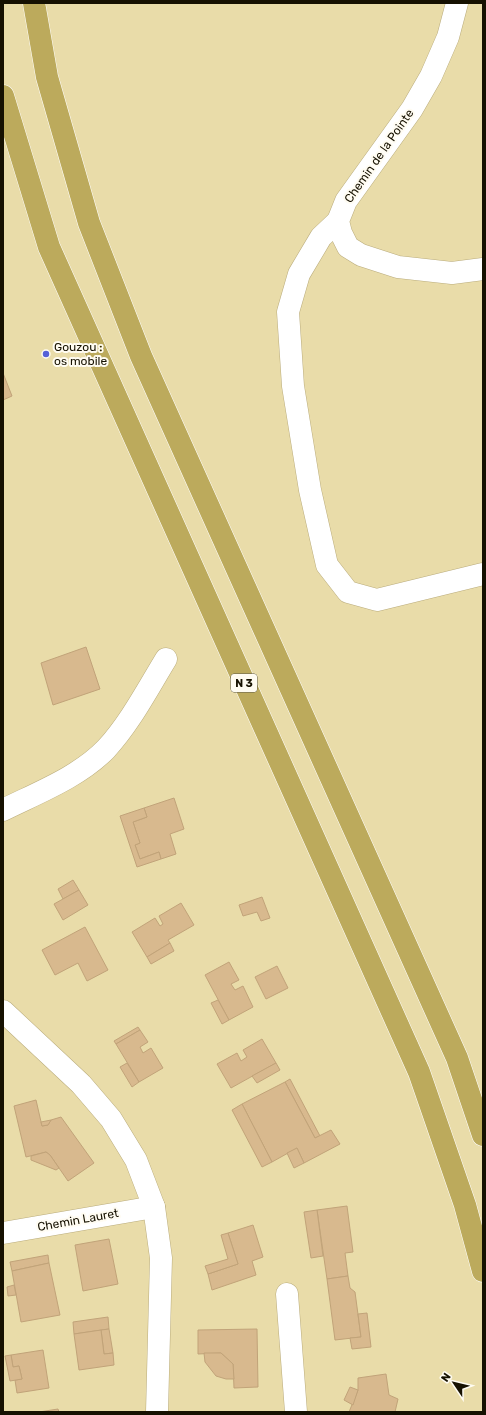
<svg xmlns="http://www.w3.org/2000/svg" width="486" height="1415" font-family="Rubik,sans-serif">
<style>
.building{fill:#d8b98e;stroke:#c1a379}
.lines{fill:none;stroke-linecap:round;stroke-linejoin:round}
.minor-casing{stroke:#baac7c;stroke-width:23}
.secondary-casing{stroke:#baac7c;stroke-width:23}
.trunk-casing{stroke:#fff;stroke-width:23}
.minor{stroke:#fff;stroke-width:22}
.secondary{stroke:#fff;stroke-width:22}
.trunk{stroke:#bcaa5c;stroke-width:22}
.poi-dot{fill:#5661d7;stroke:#fffcf2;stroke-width:1.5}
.labels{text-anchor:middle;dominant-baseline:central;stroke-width:4;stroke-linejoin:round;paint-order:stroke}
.shield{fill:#fffcf2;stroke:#5c5849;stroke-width:1}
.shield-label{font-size:11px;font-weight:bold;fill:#161101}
.street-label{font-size:12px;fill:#161101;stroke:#fffcf2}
.poi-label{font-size:12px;fill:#161101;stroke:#fffcf2;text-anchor:start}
</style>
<rect width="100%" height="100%" fill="#e9dca9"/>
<g class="building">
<path d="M3,373l9,23 -9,4z"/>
<path d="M86,647l14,42 -47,16 -12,-42z"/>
<path d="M174,798l10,31 -14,5 6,20 -15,5 -2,-7 -19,7 -5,-14 5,-2 -7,-21 14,-5 -3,-9z"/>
<path d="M144,808l3,9 -14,5 7,21 -5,2 5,14 19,-7 2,7 -24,8 -17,-51z"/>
<path d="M73,880l6,10 -16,9 -5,-10z"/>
<path d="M79,890l9,15 -25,15 -9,-16z"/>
<path d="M262,897l8,21 -9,3 -4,-9 -14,4 -4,-11z"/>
<path d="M181,903l13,22 -26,15 2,3 -23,14 -15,-25 23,-14 5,8 3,-2 -4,-8z"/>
<path d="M85,927l23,43 -21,11 -9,-18 -23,12 -13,-25z"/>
<path d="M170,943l4,8 -23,13 -4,-7z"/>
<path d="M229,962l10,18 -8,4 4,6 8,-4 10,21 -24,13 -24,-45z"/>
<path d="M277,966l11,22 -22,11 -11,-22z"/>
<path d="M218,1000l11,20 -7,4 -11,-21z"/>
<path d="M138,1027l2,3 -24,14 -2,-3z"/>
<path d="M140,1030l8,12 -8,5 3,6 8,-5 12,20 -24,14 -23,-38z"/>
<path d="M262,1039l14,24 -45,25 -14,-24 20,-11 4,8 6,-4 -4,-7z"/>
<path d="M127,1063l12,19 -7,5 -12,-20z"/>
<path d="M276,1063l4,7 -23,13 -5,-7z"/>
<path d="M290,1079l30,57 -5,2 -30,-56z"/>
<path d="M285,1082l30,56 16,-8 9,14 -36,19 -7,-15 -25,14 -30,-58z"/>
<path d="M36,1100l6,26 6,-1 3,-5 10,-3 33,46 -26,18 -18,-26 -4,-3 -20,5 -12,-51z"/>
<path d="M242,1104l30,58 -10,5 -30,-57z"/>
<path d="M51,1120l-3,5 -6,1 -1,-4z"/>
<path d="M297,1148l7,15 -10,5 -7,-15z"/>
<path d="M46,1152l4,3 9,13 -3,2 -25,-10v-4z"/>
<path d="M347,1206l6,46 -8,1 3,23 -21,3 -10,-69z"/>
<path d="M317,1210l6,46 -12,2 -7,-46z"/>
<path d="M253,1225l10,32 -11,4 4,14 -44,15 -4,-16 30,-10 -10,-31z"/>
<path d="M228,1233l10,31 -30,10 -3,-8 23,-7 -7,-24z"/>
<path d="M109,1239l9,45 -35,7 -8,-46z"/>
<path d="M48,1255l1,8 -37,8 -2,-9z"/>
<path d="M49,1263l11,52 -39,7 -9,-51z"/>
<path d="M348,1276l2,12 5,4 6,45 -26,3 -8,-61z"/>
<path d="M14,1285l2,10 -8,1 -1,-9z"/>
<path d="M367,1313l4,34 -19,2 -2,-11 11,-1 -3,-23z"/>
<path d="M108,1317l1,12 -35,5 -1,-12z"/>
<path d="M109,1329l4,24 -9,1 -3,-24z"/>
<path d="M257,1329l1,58 -24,1 -1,-24 -12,-11 -23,1v-24z"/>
<path d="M101,1330l3,24 9,-1 1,12 -35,5 -5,-36z"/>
<path d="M43,1350l6,38 -32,5 -2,-13 7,-1 -3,-13 -6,1 -2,-12z"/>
<path d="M204,1353h17l12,11 1,15h-8l-10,-3 -11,-14z"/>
<path d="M11,1355l2,12 6,-1 3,13 -12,2 -5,-25z"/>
<path d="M386,1374l3,21 9,4 -3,13h-46l9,-22v-12z"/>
<path d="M350,1387l8,3 -5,15 -9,-5z"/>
<path d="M58,1409l1,3h-20z"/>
</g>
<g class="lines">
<g class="minor-casing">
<g id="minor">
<path d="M457,3l-9,34 -17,39 -19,33 -66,92 -8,20 3,12 7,14 13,8 37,12 54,6 31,-4"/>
<path d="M338,221l-17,16 -22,37 -11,38 5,74 17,104 17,75 21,27 29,8 106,-26"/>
<path d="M3,810c34,-17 76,-33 103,-61 24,-26 41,-59 60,-90"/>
<path d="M3,1233l151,-26"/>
<path d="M287,1294l9,118"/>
</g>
</g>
<g class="secondary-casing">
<path id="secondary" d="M3,1011l78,73 30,35 25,41 18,47 7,51 -4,154"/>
</g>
<g class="trunk-casing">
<g id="trunk">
<path d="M34,3l13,74 42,146 52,133 316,702 26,77"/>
<path d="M3,96l46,151 370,825 46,133 18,66"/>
</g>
</g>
<use href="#minor" class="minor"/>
<use href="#secondary" class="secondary"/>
<use href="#trunk" class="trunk"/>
</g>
<circle class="poi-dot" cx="46" cy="354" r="4"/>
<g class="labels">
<rect class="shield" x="231" y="674" width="26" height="18" rx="3"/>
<g class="shield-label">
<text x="244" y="683">N 3</text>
</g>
<g class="street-label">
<text transform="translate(379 156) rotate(-55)">Chemin de la Pointe</text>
<text transform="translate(78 1220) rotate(-10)">Chemin Lauret</text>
</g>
<g class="poi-label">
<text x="54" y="347">Gouzou :<tspan x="54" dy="14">os mobile</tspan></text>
</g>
</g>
<rect width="486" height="1415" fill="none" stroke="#161101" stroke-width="8"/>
<g transform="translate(454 1383) rotate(305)" stroke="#fffcf2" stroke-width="3" paint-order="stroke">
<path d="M0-3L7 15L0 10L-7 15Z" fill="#161101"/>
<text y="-6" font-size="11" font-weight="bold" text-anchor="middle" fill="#161101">N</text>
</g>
</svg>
